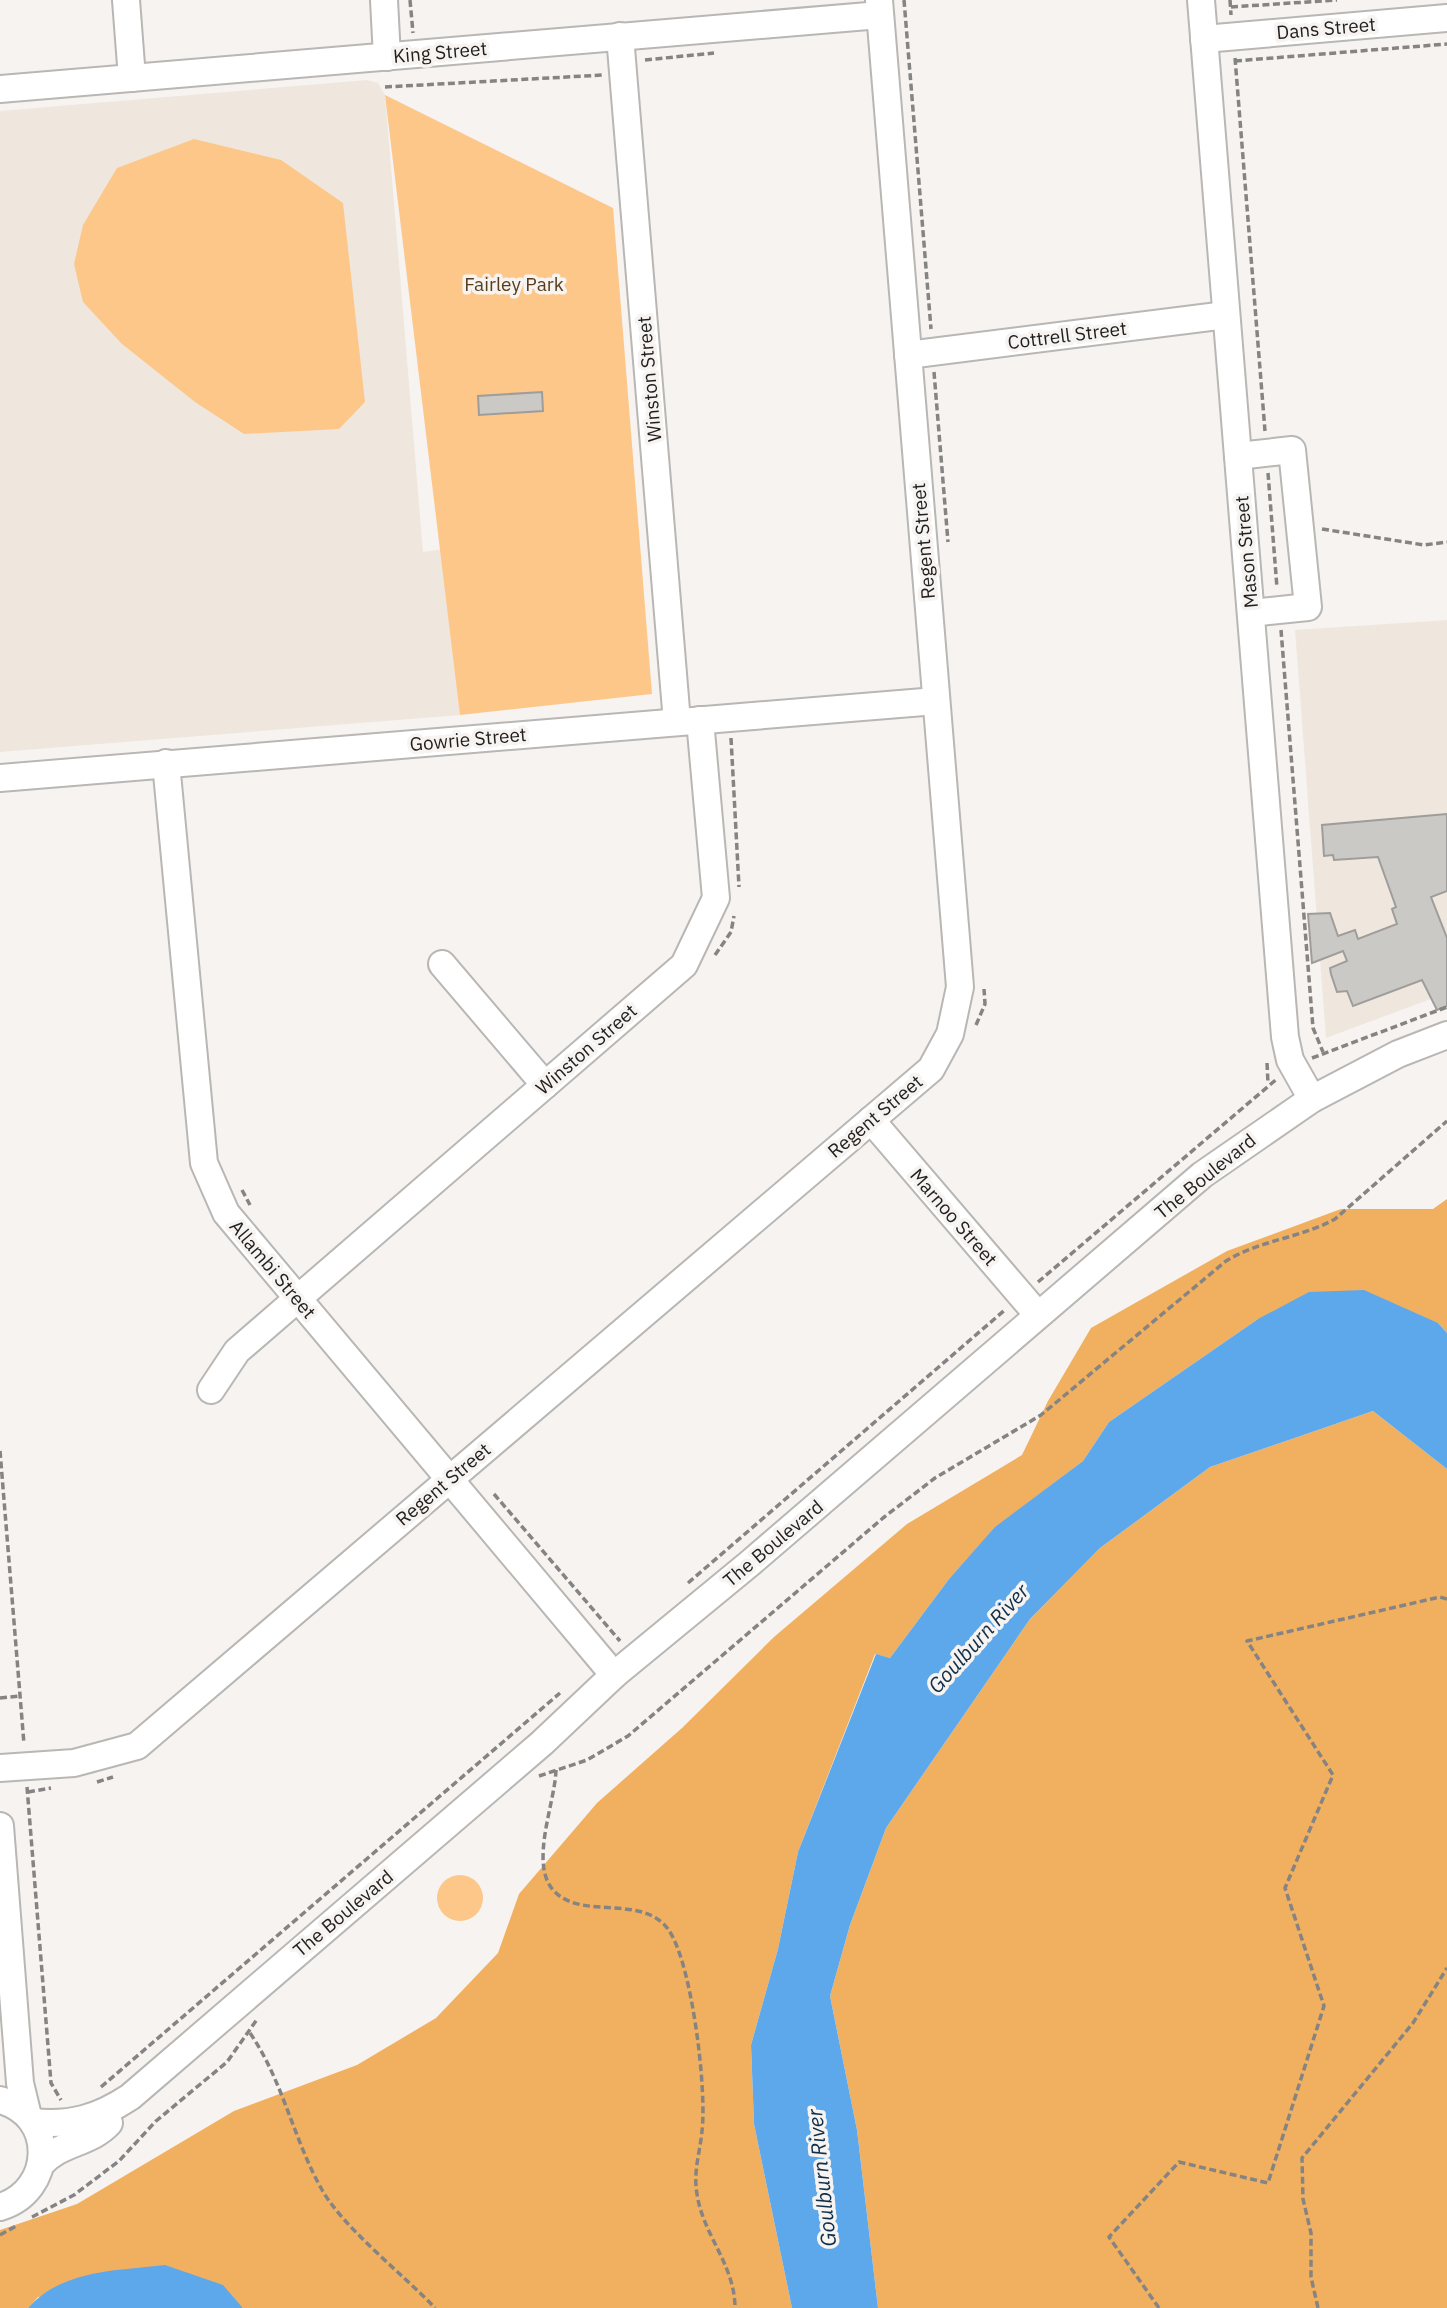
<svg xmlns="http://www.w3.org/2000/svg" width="1447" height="2308" font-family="'IBM Plex Sans',sans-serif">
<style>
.built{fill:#efe7de}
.green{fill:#fcc788}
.forest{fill:#f1b05f}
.water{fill:#5da8eb}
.building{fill:#cbc9c6;stroke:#9f9d9b;stroke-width:2}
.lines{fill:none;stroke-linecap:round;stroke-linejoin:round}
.minor-casing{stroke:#b9b7b4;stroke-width:30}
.path{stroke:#868482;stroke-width:3.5;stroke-dasharray:7 3.5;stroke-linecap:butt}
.minor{stroke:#fff;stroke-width:26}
.labels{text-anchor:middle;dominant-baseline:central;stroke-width:7;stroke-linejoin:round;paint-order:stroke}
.street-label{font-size:19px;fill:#201f1e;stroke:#f6f3f1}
.park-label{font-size:19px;fill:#573d1a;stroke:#f6f3f1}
.water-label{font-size:21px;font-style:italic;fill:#0f2e49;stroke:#f6f3f1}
</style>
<rect width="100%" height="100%" fill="#f6f3f1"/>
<g class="built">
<path d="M367,80l11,3 7,12 38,457 21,-3 16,166 -460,37v-641z"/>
<path d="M1447,620v373l-121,45 -31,-408z"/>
</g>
<g class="green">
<path d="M385,95l228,113 39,486 -192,21z"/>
<path d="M194,139l87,21 62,43 22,199 -26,27 -95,5 -49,-32 -73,-58 -39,-42 -9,-38 9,-39 34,-57z"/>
<circle cx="460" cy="1898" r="23"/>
</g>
<g class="forest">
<path d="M1447,1199v134l-9,-10 -180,-4 -149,103 -26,39 -88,67 -46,51 -59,79 -15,-4 -77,198 -20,97 -27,96 3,79 38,184h-549l-21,-23 -184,12 -10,11h-28v-78l77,-26 157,-93 123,-46 79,-47 62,-65 21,-59 78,-91 85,-75 92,-91 133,-113 115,-69 26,-54 43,-73 136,-77 114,-42h92z"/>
<path d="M1373,1411l74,58v839h-569l-21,-178 -27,-134 20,-71 36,-97 144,-209 70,-71 110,-81z"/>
</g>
<g class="water">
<path d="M1364,1290l74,33 9,10v136l-74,-58 -163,56 -110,81 -70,71 -144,209 -36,97 -20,71 27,134 21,178h-86l-38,-184 -3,-79 27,-96 20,-97 78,-198 14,4 59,-79 46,-52 88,-66 26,-39 149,-103 51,-27z"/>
<path d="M165,2265l58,20 20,23h-215c35,-39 89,-37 137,-43z"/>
</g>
<g class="building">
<path d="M542,392l1,19 -64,4 -1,-19z"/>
<path d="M1447,814v77l-16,6 16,41v68l-10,4 -15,-30 -69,26 -6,-15 -10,1 -6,-18 -1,-6 17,-7 -4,-10 -31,12 -4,-49 22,-1 8,23 17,-6 3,9 39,-15 -5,-15 4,-2 -18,-50 -44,3 -1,-5 -9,1 -2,-31z"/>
</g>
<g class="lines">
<g class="minor-casing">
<g id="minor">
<path d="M126,0l6,78"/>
<path d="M384,0l3,57"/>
<path d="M1201,0l84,1037 5,23 22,39"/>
<path d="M620,36l57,686"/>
<path d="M1204,39l243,-21"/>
<path d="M0,89l880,-74"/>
<path d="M908,355l318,-40"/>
<path d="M1238,456l54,-6 16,157 -57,6"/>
<path d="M166,763l38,400 22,50 388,462"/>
<path d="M0,778l936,-77"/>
<path d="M442,964l103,121"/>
<path d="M871,1120l167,195"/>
<path d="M211,1390l26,-39 447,-386 32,-67 -16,-178"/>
<path d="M0,1768l74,-5 63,-17 794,-677 19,-35 10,-47 -81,-987"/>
<path d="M0,1826l20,257 8,33"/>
<path d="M0,2100c57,15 54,91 0,107"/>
<path d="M33,2122c38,4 65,-4 97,-25l412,-354 72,-68 135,-111 453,-389 110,-76 86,-45 49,-19"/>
<path d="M41,2164c19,-22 49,-20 68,-41"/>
</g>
</g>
<g class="path">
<path d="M410,0l3,33"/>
<path d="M904,0l27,329"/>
<path d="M1230,0l1,15"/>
<path d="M1231,7l106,-7"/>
<path d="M1235,58l30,373"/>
<path d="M645,60l69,-7"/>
<path d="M1235,61l212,-17"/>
<path d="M385,87l218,-12"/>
<path d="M934,372l14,170"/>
<path d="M1268,473l9,115"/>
<path d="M1322,529l102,16 23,-3"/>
<path d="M1281,630l32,398 10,24"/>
<path d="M731,738l8,149"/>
<path d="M715,955l16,-23 3,-16"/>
<path d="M976,1025l9,-21 -1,-15"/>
<path d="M1312,1058l135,-51"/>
<path d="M1267,1063l1,20"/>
<path d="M242,1190l8,15"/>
<path d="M1038,1282l240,-204"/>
<path d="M0,1451l24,293"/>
<path d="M494,1494l126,147"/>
<path d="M688,1583l318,-274"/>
<path d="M0,1698l19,-2"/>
<path d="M556,1770c-1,34 -28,96 -1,122 28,28 87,2 113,37 24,33 39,161 34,202 -2,22 -9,40 -5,63 6,41 38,71 38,114"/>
<path d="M539,1776l48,-16 41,-24 255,-218 52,-40 106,-63 185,-154c34,-21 75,-23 109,-42l112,-98"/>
<path d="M97,1782l16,-5"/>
<path d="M27,1787l24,296 10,17"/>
<path d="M28,1792l23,-4"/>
<path d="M250,2033c33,48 43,105 71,155 21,39 82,86 114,120"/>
<path d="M101,2087l459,-394"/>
<path d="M32,2217l42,-22 45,-34 37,-40 71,-59 31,-44"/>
<path d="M0,2235l16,-9"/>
<path d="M1159,2308l-50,-71 70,-75 89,21 56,-177 -39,-118 48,-113 -86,-134 193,-44 7,2"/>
<path d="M1318,2308l-7,-31v-44l-8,-34 -1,-41 111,-135 34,-55"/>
</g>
<use href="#minor" class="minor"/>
</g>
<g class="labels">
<g class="street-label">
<text transform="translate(1326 28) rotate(-5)">Dans Street</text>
<text transform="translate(440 52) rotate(-5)">King Street</text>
<text transform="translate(1067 335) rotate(-7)">Cottrell Street</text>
<text transform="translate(649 379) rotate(-95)">Winston Street</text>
<text transform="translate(923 541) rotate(-95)">Regent Street</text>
<text transform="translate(1246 552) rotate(-95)">Mason Street</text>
<text transform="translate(468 739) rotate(-5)">Gowrie Street</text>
<text transform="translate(586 1049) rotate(-41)">Winston Street</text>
<text transform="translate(875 1116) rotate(-40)">Regent Street</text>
<text transform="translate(1205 1176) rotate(-39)">The Boulevard</text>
<text transform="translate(954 1217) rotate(49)">Marnoo Street</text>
<text transform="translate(273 1269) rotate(50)">Allambi Street</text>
<text transform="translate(443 1484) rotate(-40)">Regent Street</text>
<text transform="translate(773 1543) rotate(-40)">The Boulevard</text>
<text transform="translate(343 1913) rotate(-40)">The Boulevard</text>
</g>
<g class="park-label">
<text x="514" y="284">Fairley Park</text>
</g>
<g class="water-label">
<text transform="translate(978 1638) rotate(-48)">Goulburn River</text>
<text transform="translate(821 2178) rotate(-96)">Goulburn River</text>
</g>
</g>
</svg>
